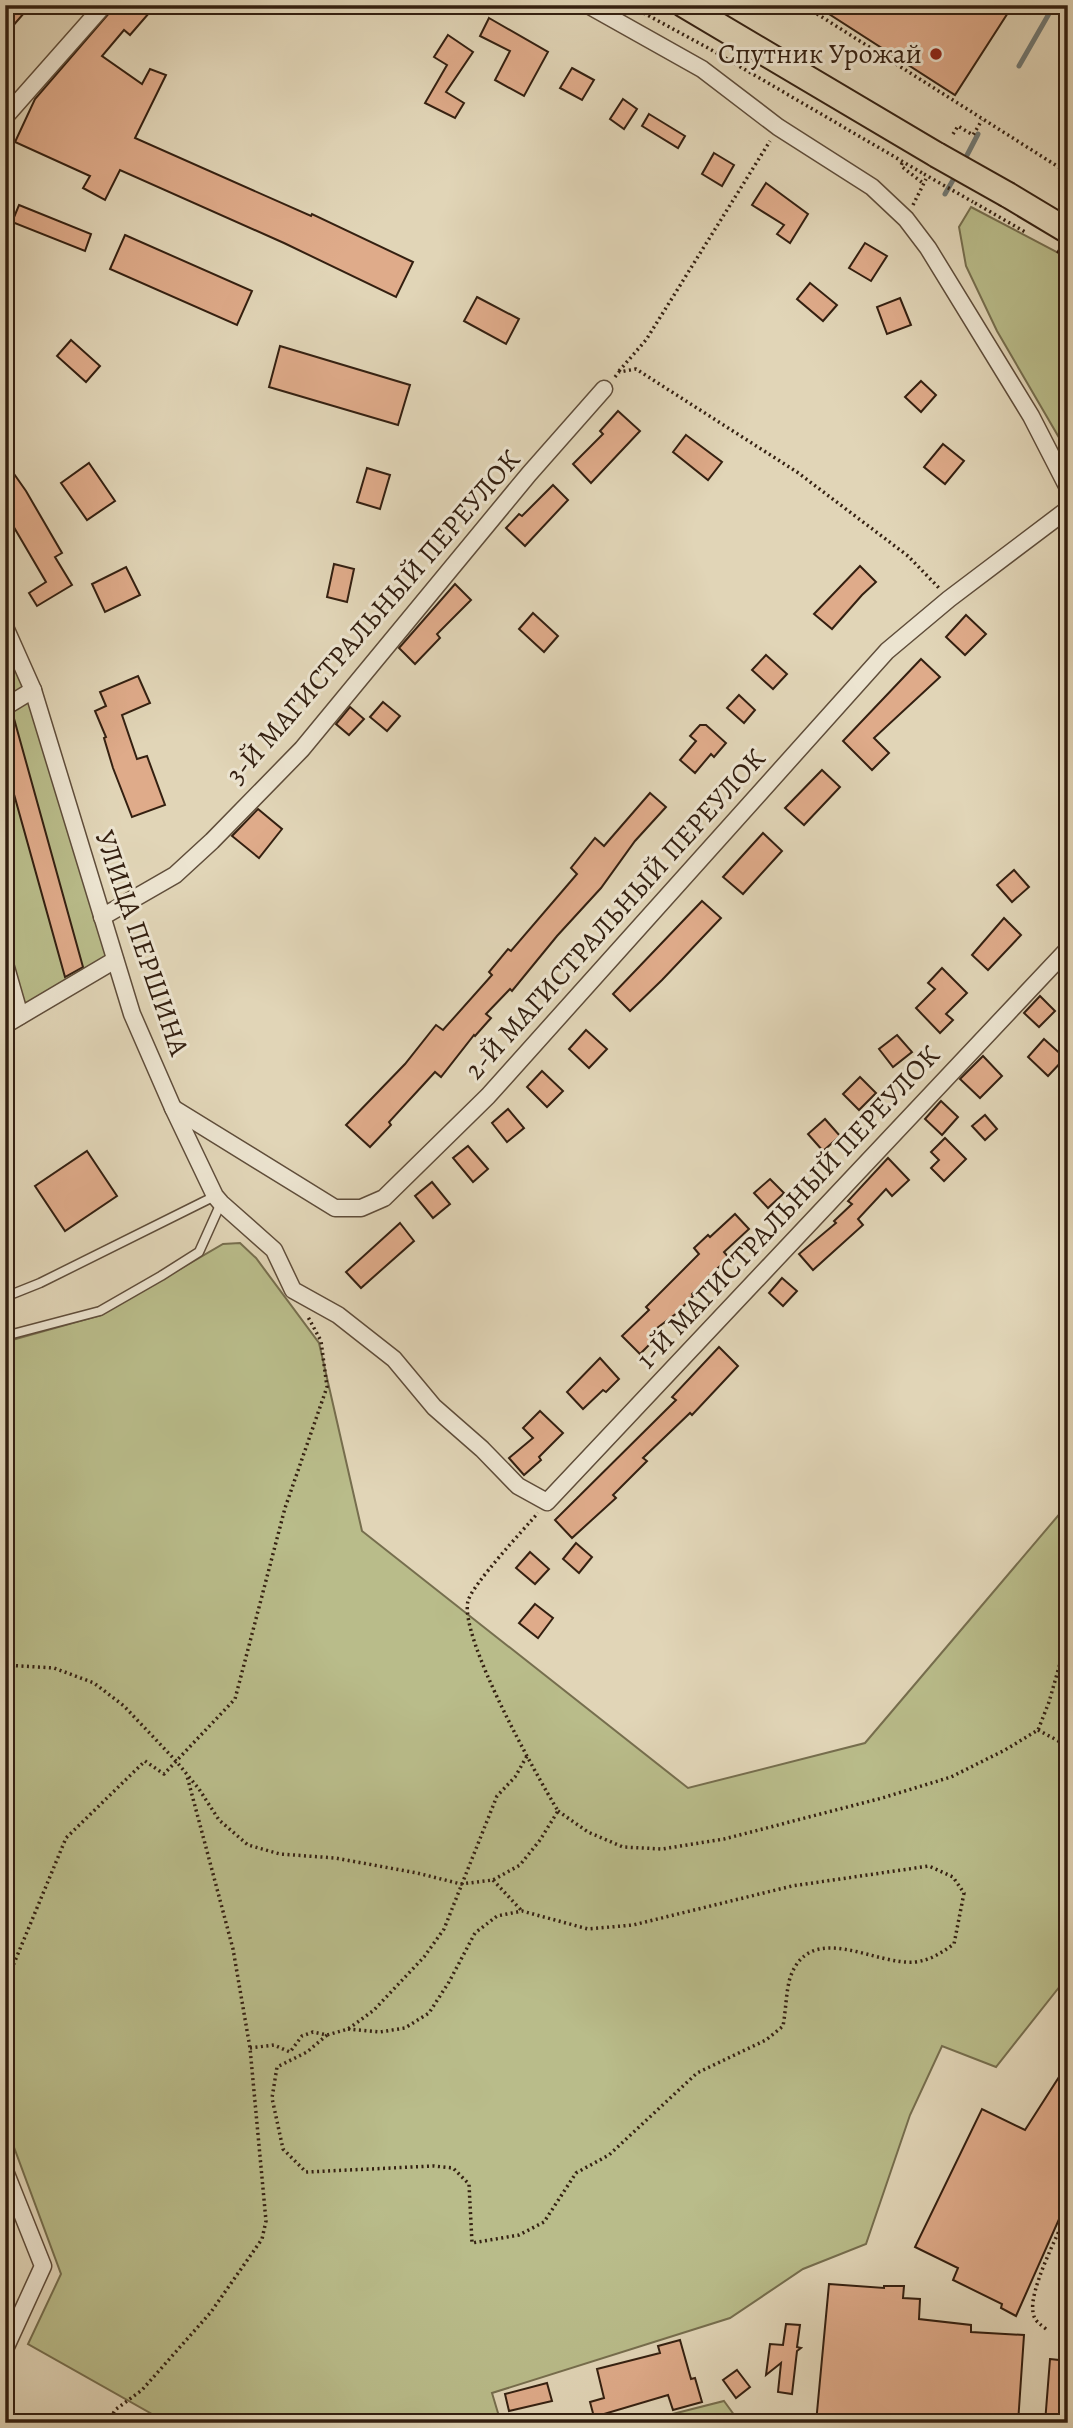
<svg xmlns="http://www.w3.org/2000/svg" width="1073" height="2428" font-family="Alegreya,serif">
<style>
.green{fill:#b9bc8a;stroke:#766e4e;stroke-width:2}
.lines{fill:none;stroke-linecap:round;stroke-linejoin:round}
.stream{stroke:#717a76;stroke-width:5}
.building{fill:#dfab8a;stroke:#342011;stroke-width:2}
.service-casing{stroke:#5f4d3a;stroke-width:11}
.minor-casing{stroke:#5f4d3a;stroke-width:19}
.primary-casing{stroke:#342011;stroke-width:28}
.path{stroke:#342011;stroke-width:3.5;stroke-dasharray:2 3.5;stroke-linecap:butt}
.service{stroke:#ece4d0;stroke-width:8}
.minor{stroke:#ece4d0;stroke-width:16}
.primary{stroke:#e1d5b7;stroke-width:24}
.primary-bridge-casing{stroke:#342011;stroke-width:28;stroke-linecap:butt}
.path-bridge{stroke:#342011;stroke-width:3.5;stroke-dasharray:2 3.5;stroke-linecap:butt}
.primary-bridge{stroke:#e1d5b7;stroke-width:24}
.poi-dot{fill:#8f2418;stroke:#ece4d0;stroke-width:2.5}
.labels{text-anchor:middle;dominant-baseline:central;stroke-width:6;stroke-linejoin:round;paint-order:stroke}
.poi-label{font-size:28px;fill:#342011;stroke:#ece4d0;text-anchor:end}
.street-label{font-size:28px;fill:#342011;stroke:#ece4d0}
</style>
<rect width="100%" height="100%" fill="#e1d5b7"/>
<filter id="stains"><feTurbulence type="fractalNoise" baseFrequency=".00286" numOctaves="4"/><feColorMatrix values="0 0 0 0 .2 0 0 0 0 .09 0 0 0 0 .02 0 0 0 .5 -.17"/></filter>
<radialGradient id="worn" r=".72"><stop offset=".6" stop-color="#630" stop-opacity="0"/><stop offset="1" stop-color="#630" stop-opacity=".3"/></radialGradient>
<g class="green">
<path d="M971,207l97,51v195l-71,-122 -31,-65 -7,-39z"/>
<path d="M5,635l21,53 -21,13z"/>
<path d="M30,696l79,263 -86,51 -18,-60v-238z"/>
<path d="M240,1243l16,15 63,85 43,188 326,257 177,-45 203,-239v472l-72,91 -54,-21 -32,69 -44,129 -63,25 -73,49 -238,75 9,30h-333l-140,-79 33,-70 -56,-151v-781l96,-27 122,-71z"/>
<path d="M724,2401l16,22h-103z"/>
</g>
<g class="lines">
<g class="stream">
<path d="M1019,66l35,-61"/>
<path d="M964,161l14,-27"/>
<path d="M945,194l12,-21"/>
</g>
</g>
<g class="building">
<path d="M5,5h26l-26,30z"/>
<path d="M116,5h40l-26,30 -6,-5 -22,26 40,28 8,-15 16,6 -31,63 176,78 1,-2 101,48 -17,35 -112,-54 -164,-73 -15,30 -22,-12 7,-12 -75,-34 20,-43z"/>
<path d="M815,5h198l-58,90z"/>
<path d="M489,18l59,34 -24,44 -29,-16 15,-29 -30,-15z"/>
<path d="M448,35l25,17 -27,40 18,11 -9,15 -30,-15 22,-38 -13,-8z"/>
<path d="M572,68l22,12 -12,20 -22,-12z"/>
<path d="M623,99l14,10 -13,20 -14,-10z"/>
<path d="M649,114l36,22 -7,12 -36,-22z"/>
<path d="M714,153l20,12 -12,21 -20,-12z"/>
<path d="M766,183l42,31 -18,29 -13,-9 7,-9 -32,-20z"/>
<path d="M19,205l72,29 -6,17 -73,-29z"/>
<path d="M125,235l127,56 -15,34 -127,-56z"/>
<path d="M865,243l22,13 -16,25 -22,-13z"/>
<path d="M810,283l27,22 -14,16 -26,-22z"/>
<path d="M477,297l42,22 -13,25 -42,-23z"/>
<path d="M900,298l11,27 -24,9 -10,-27z"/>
<path d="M71,340l29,26 -14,16 -29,-26z"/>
<path d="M280,346l130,39 -12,40 -129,-38z"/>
<path d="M921,381l15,14 -15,17 -16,-15z"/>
<path d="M618,411l22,20 -49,52 -18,-19 30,-30 -3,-3z"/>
<path d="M686,435l36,27 -14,18 -35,-28z"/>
<path d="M943,444l21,17 -19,23 -21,-17z"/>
<path d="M5,461l21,30 36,62 -7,4 17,28 -35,21 -8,-13 17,-11 -41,-70z"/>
<path d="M89,463l26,38 -28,19 -26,-37z"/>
<path d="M367,468l23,7 -10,34 -23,-7z"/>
<path d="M553,485l15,15 -43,46 -19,-18 13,-14 3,2z"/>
<path d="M334,564l20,5 -7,33 -20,-5z"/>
<path d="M860,566l16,16 -14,13 -30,34 -18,-15z"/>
<path d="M126,567l14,28 -35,17 -13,-28z"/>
<path d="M455,584l16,16 -34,34 3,4 -25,26 -16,-16z"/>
<path d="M533,613l25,23 -14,16 -25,-23z"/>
<path d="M966,615l20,19 -21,21 -19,-18z"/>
<path d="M766,655l21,19 -14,15 -21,-19z"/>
<path d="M921,659l19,18 -66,61 15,15 -17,17 -29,-29z"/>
<path d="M138,676l12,27 -28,12 15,44 10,-3 18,49 -33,12 -19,-49 -9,-30 2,-1 -11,-26 11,-5 -6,-14z"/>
<path d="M739,695l16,15 -11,13 -17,-15z"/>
<path d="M383,702l17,14 -13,15 -17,-14z"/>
<path d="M350,707l14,12 -15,16 -13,-11z"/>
<path d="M13,715l70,252 -18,10 -60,-215v-45z"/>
<path d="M700,725h6l20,18 -12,14 -3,-3 -16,19 -15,-13 16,-19 -6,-5z"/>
<path d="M822,770l18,17 -36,38 -19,-17z"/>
<path d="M650,793l16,14 -31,34 -34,47 -44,48 -45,55 -2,-2 -24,25 5,4 -16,18 -1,-1 -33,42 -6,-5 -46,50 2,3 -21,22 -24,-22 59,-61 31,-39 7,5 49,-55 -3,-3 19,-23 3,2 66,-77 -6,-6 24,-30 9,8z"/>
<path d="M258,809l24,20 -23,29 -27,-22z"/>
<path d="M763,833l19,18 -39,43 -20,-17z"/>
<path d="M1014,870l15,17 -17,15 -15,-17z"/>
<path d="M702,901l19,17 -59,62 -32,31 -17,-17z"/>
<path d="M1004,918l17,17 -33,35 -16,-15z"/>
<path d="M942,968l25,25 -21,21 7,6 -13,13 -24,-25 19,-19 -7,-6z"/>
<path d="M1040,996l15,15 -16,16 -15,-14z"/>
<path d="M586,1030l21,19 -18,19 -20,-19z"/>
<path d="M897,1035l15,17 -19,15 -14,-18z"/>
<path d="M1044,1039l21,19 -17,18 -20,-19z"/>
<path d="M983,1056l19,20 -22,22 -20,-19z"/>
<path d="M542,1071l21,20 -16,16 -20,-20z"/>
<path d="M860,1077l16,16 -17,17 -16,-16z"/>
<path d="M941,1101l17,16 -16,18 -17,-16z"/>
<path d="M508,1109l16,19 -17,14 -15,-19z"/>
<path d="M985,1115l12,14 -12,11 -13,-14z"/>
<path d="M825,1119l15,17 -17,15 -15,-17z"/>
<path d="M945,1138l21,21 -22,22 -13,-13 8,-8 -8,-8z"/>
<path d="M468,1146l20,23 -15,13 -20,-24z"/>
<path d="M87,1151l30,45 -52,35 -30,-45z"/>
<path d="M888,1158l21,22 -17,16 -6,-7 -28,30 5,6 -50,45 -14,-16 37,-31 -2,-2 18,-17 -4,-3z"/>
<path d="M770,1179l14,14 -16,15 -14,-15z"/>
<path d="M432,1182l18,22 -17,14 -18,-22z"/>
<path d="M735,1214l14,15 -25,23 5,6 -19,17 2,2 -20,17 1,2 -16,17 -24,18 5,5 -18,18 -18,-18 27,-26 -3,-3 53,-53 -5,-6 14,-13 2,2z"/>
<path d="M400,1223l14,18 -53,47 -15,-16z"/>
<path d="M782,1278l15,13 -14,15 -14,-13z"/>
<path d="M719,1347l19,19 -46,49 -2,-2 -47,45 4,3 -34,34 3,3 -44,40 -17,-18 121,-120 -4,-3z"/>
<path d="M600,1358l19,21 -13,13 -3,-2 -20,19 -16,-17z"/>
<path d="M540,1411l23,22 -24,24 2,3 -17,15 -15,-17 24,-20 -10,-10z"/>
<path d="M576,1543l16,14 -13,16 -16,-14z"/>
<path d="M530,1552l19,17 -14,15 -19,-16z"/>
<path d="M535,1604l18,14 -15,20 -19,-15z"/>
<path d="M1068,2063v136l-52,117 -15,-8 1,-4 -49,-24 5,-12 -43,-21 67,-138 43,21z"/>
<path d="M829,2284l55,4v-2h20l-1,12 17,1 -1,20 52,6v7l53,3 -6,88h-202z"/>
<path d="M786,2324l14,1 -3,22 4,1 -4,3 -5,43 -14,-2 3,-29 -15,12 4,-31 13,1z"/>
<path d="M680,2340l11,39 4,-1 7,24 -29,8 -5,-15 -74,22 -4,-15 14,-4 -7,-29 63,-16 -2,-7z"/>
<path d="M1050,2359l18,2v62h-23z"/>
<path d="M737,2370l13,17 -14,11 -13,-18z"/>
<path d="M547,2383l5,18 -43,10 -4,-17z"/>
</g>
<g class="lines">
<g class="service-casing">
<g id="service">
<path d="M5,1297l35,-14 175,-87"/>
<path d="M5,1336l95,-25 61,-35 38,-24 22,-49"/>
</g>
</g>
<g class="minor-casing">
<g id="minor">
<path d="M588,5l114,64 76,58 94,60 34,32 22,29 103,168 37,72"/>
<path d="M5,117l99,-112"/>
<path d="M5,627l28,63 99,324 41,94 42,88 6,7 53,47 19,40 45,25 56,44 40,48 48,42 36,37 29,16 521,-553"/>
<path d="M5,707l28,-17"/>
<path d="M102,917l73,-42 37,-34 90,-92 227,-275 75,-85"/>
<path d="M5,964l15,52"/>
<path d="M5,1025l110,-65"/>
<path d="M173,1108l162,100h26l23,-10 104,-102 399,-445 62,-52 119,-90"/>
<path d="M5,2171l38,95 -38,83"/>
</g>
</g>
<g class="primary-casing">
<g id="primary">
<path d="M684,5l253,150"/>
<path d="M1008,195l60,36"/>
</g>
</g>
<g class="path">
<path d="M629,5l79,43 216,126"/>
<path d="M803,5l265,168"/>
<path d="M953,134l5,-8 15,9 9,-15"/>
<path d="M902,163l-1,3 23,18"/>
<path d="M975,203l52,30"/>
<path d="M913,205l13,-26"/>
<path d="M1057,251l11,6"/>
<path d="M619,371l27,-31 124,-199"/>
<path d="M615,377l4,-5 17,-3 161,103 111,84 31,32"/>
<path d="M5,1665l49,3 40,15 30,23 52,55 23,28 20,31 29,25 32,9 55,4 82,15 44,11 32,-4 27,-15 20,-25 18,-29c-21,-35 -99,-173 -90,-210 4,-16 56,-72 70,-88"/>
<path d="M1038,1730l26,14 4,-1"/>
<path d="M558,1811l30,21 35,15 39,2 62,-10 158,-41 69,-21 54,-27 33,-20 11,-28 12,-42 7,-9"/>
<path d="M493,1880l29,31"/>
<path d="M5,1985l61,-147 79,-77 19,13 71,-75 50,-191 42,-121 -6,-46 -13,-24"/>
<path d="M327,2035l-20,17 -30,15 -5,31 11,51 23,23 128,-6 19,2 16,16 3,59 47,-8 25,-13 32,-49 33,-18 88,-82 69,-33 17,-14c3,-16 3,-34 7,-48 20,-59 86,-12 125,-16 16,-2 26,-9 39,-18l10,-51 -11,-16 -24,-11 -137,20 -159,39 -45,4 -66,-18 -25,5 -22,17 -26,49 -20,31 -24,15 -25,4 -32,-3"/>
<path d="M250,2048l24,-3 16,7 12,-16 11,-4 14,3 21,-6 26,-19 50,-53 20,-28 53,-133 18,-19 12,-21"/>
<path d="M1046,2329c-6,-5 -12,-8 -13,-17 -4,-22 25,-78 35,-100"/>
<path d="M108,2423l7,-13 27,-20 69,-78 51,-73 4,-18 -16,-173 -17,-99 -46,-173"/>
<path d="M517,2423l1,-5"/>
</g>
<use href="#service" class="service"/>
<use href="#minor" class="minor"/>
<use href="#primary" class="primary"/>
<g class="primary-bridge-casing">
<path id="primary-bridge" d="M937,155l71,40"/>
</g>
<path class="path-bridge" d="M924,174l49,28"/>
<use href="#primary-bridge" class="primary-bridge"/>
</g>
<circle class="poi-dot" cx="936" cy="54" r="7"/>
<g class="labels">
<g class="poi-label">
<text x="922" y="54">Спутник Урожай</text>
</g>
<g class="street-label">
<text transform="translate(373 617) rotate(-49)">3-Й МАГИСТРАЛЬНЫЙ ПЕРЕУЛОК</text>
<text transform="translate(615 914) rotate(-48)">2-Й МАГИСТРАЛЬНЫЙ ПЕРЕУЛОК</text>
<text transform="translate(142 943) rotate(71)">УЛИЦА ПЕРШИНА</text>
<text transform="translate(788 1207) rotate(-47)">1-Й МАГИСТРАЛЬНЫЙ ПЕРЕУЛОК</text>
</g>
</g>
<rect width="1073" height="2428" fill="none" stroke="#e1d5b7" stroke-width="28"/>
<rect x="7" y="7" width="1059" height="2414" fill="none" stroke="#342011" stroke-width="3.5"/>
<rect x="14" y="14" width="1045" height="2400" fill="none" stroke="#342011" stroke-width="2"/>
<rect width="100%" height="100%" filter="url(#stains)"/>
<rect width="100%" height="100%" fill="url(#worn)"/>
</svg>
